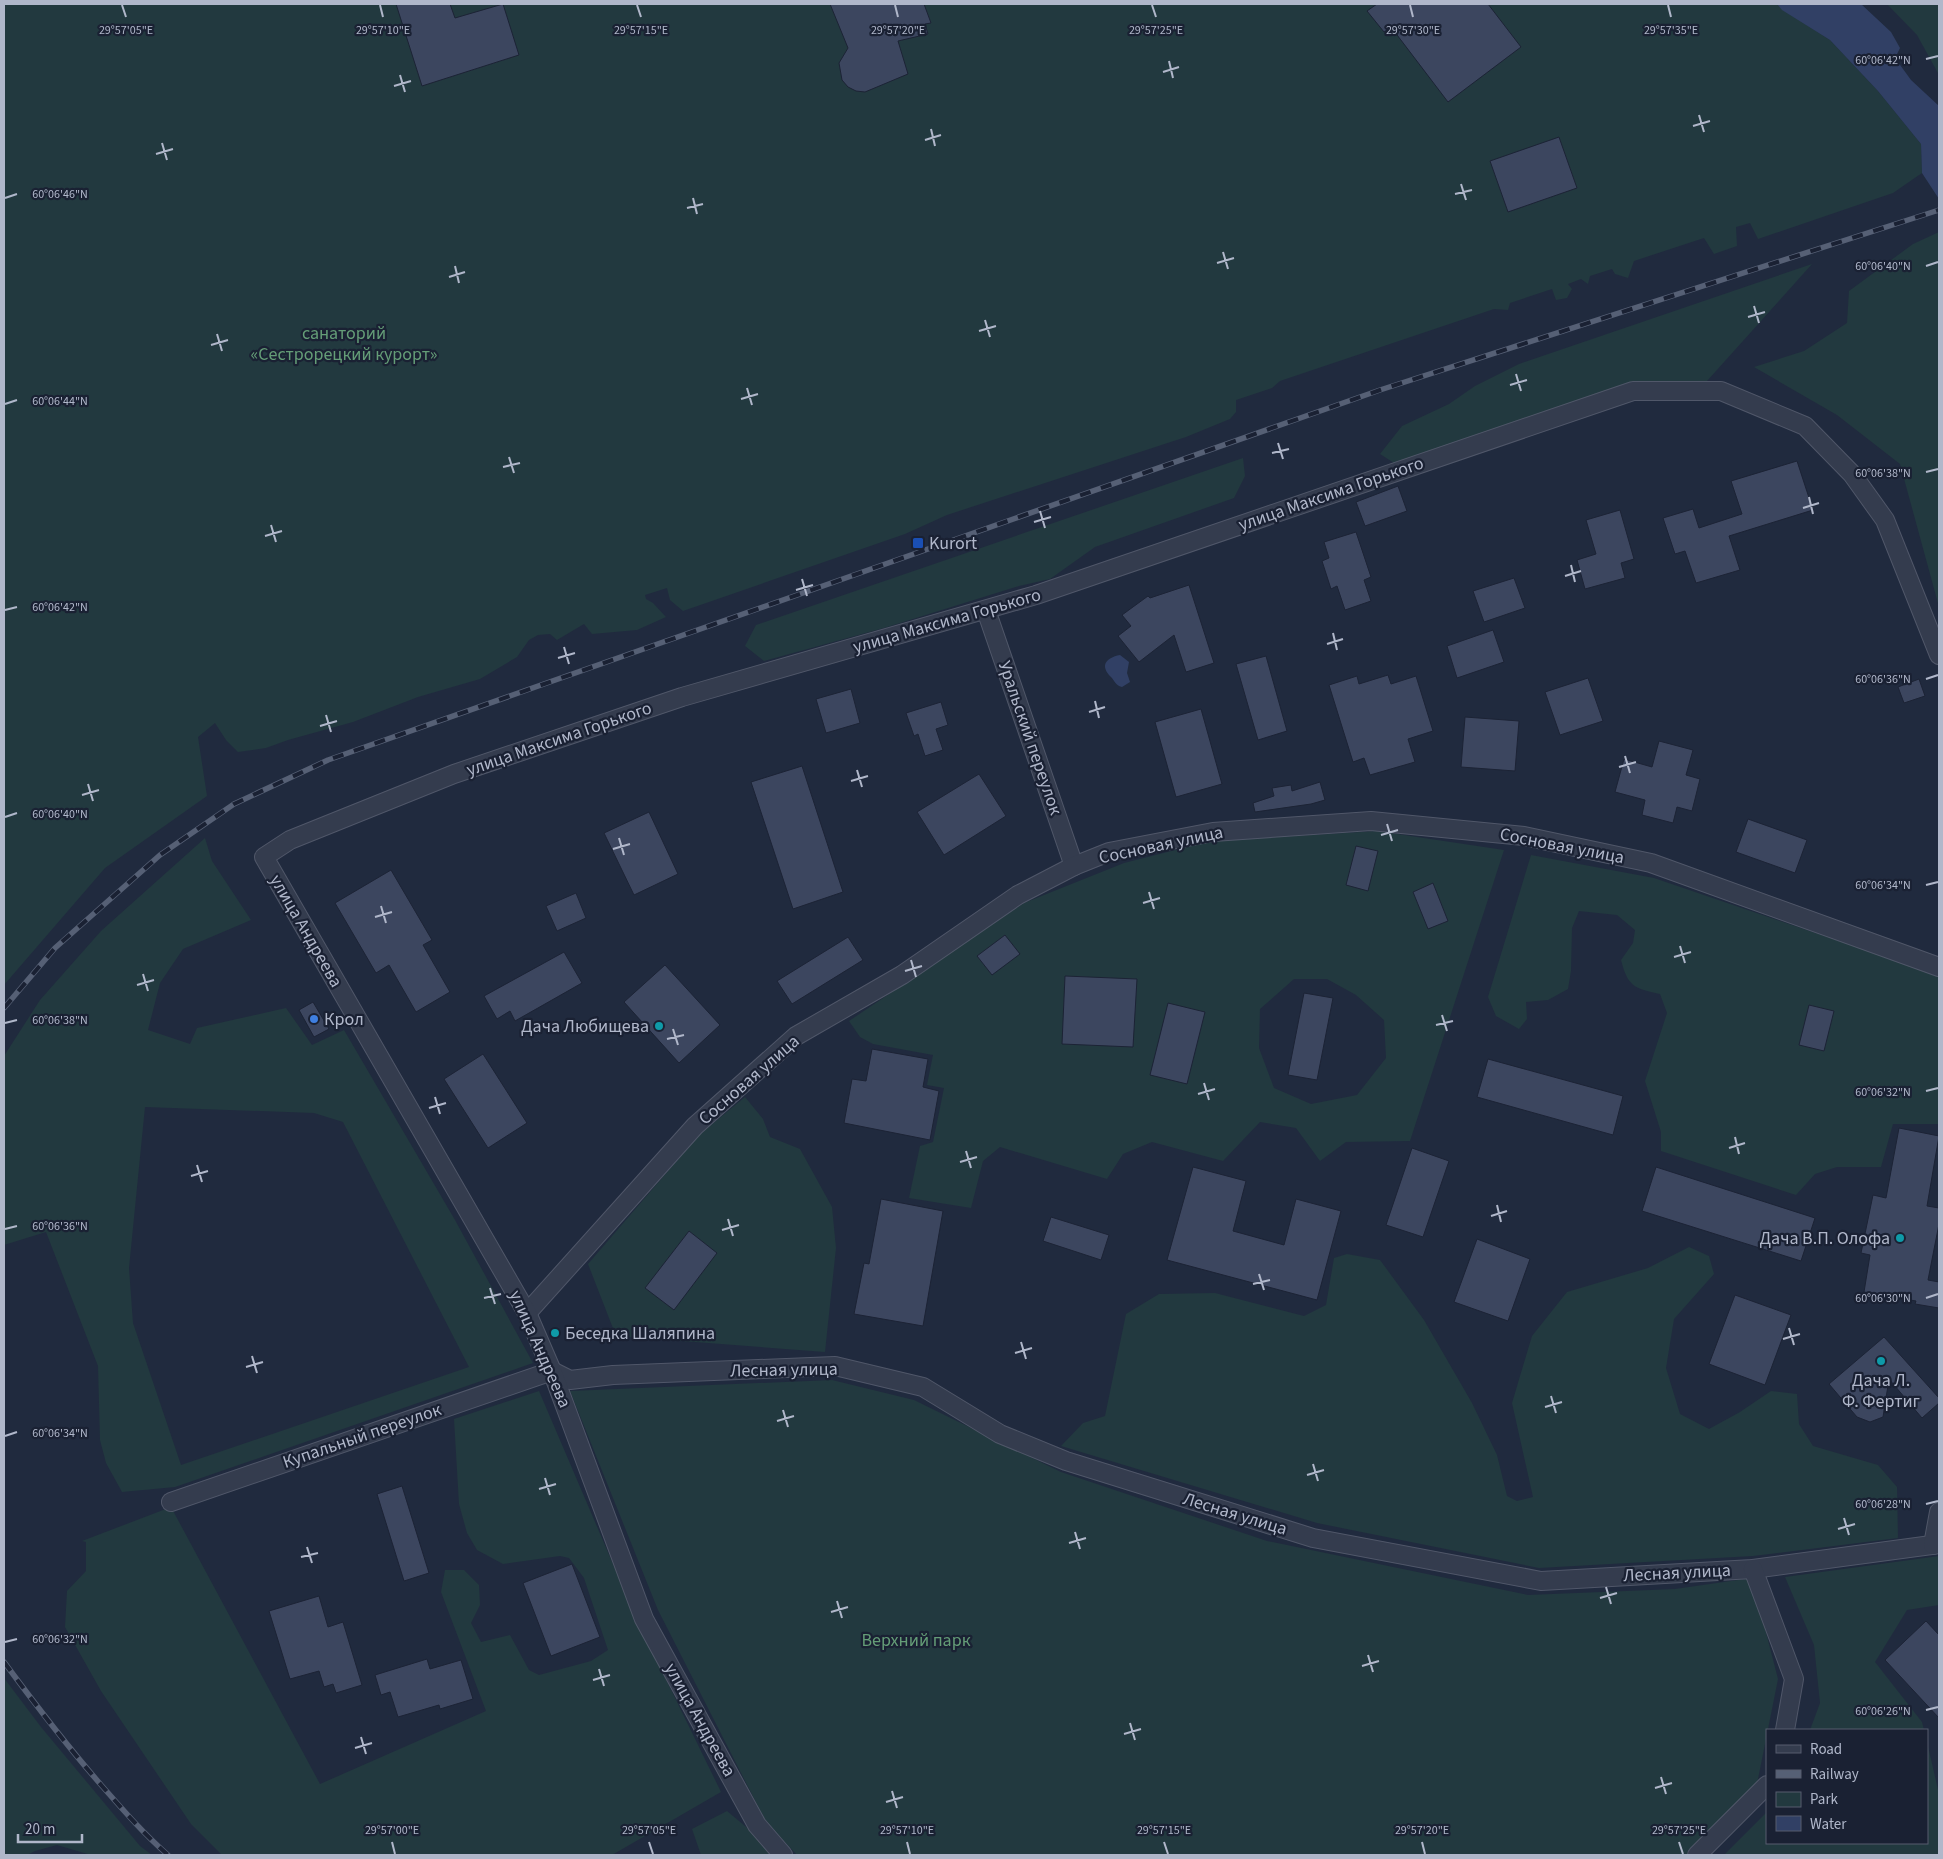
<svg xmlns="http://www.w3.org/2000/svg" width="1943" height="1859" font-family="'Source Sans 3',sans-serif">
<style>
.green{fill:#22393f;fill-rule:evenodd}
.water{fill:#314065}
.building{fill:#3c465f;stroke:#1c2335}
.lines{fill:none;stroke-linecap:round;stroke-linejoin:round}
.street-casing{stroke:#505769;stroke-width:20}
.street{stroke:#343c4e;stroke-width:18}
.rail-casing{stroke:#566075;stroke-width:5.5}
.rail{stroke:#1a2133;stroke-width:4;stroke-dasharray:11;stroke-linecap:butt}
.ticks{fill:none;stroke:#b0b7ca;stroke-width:2}
.transit-dot{fill:#1a4fb4;stroke:#1a2133;stroke-width:2}
.shop-dot{fill:#3f7fe0;stroke:#1a2133;stroke-width:2}
.culture-dot{fill:#0f9aa8;stroke:#1a2133;stroke-width:2}
.labels{text-anchor:middle;dominant-baseline:central;stroke-width:4.5;stroke-linejoin:round;paint-order:stroke}
.park-label{font-size:18px;fill:#649d77;stroke:#1a2133}
.street-label{font-size:18px;fill:#b0b7ca;stroke:#1a2133}
.poi-label{font-size:18px;fill:#b0b7ca;stroke:#1a2133;text-anchor:start}
.ticks-label{font-size:12px;text-anchor:middle;fill:#b0b7ca;stroke:#1a2133;stroke-width:4.5;stroke-linejoin:round;paint-order:stroke}
</style>
<rect width="100%" height="100%" fill="#202a3e"/>
<g class="green">
<path d="M4,4h1773l6,6 47,30 48,51 43,53 1,29 -29,20 -135,46 -8,-16 -14,4 1,19 -23,8 -10,-16 -70,23 -6,17 -13,-4 -3,-5 -22,7 -2,8 -7,-5 -13,5 4,5 -5,9 -11,2 -4,-11 -42,14 -2,7 -14,-1 -214,72 -8,7 -36,12v12l-6,7 -44,18 -239,78 -42,19 -222,77 -13,-11 -3,-12 -22,7 1,4 7,4 13,14 -29,13 -45,4 -8,-10 -27,16 -7,-6 -12,1 -9,5 -12,17 -37,22 -62,18 -65,25 -65,18 -22,8 -28,4 -12,-12 -11,-17 -17,14 9,59 -102,72 -101,117z"/>
<path d="M1887,4h52v71l-22,-40z"/>
<path d="M1939,232v375l-39,-143 -63,-49 -83,-48 50,-16 43,-28 2,-32 64,-47z"/>
<path d="M1812,264l-105,117 -76,3 -237,79 -14,-9 22,-28 47,-22 26,-18 44,-22z"/>
<path d="M1243,458l2,18 -11,22 -139,49 -45,32 -31,7 -135,42 -120,33 -19,-15 11,-21z"/>
<path d="M1377,831l127,19 -94,291 -64,1 -26,19 -24,-33 -36,-6 -37,39 -71,-19 -29,12 -16,25 -107,-32 -17,14 -12,47 -62,-10 11,-52 13,-4 11,-54 -17,-3 6,-30 -60,-11 -13,-7 -11,-16 175,-118 100,-40 87,-22zM1294,979h33l29,16 28,25 2,38 -29,37 -46,9 -37,-16 -15,-40 1,-39z"/>
<path d="M205,838l7,23 39,59 -68,29 -23,34 -12,47 42,14 7,-16 89,-20 26,37 32,-15 111,190 78,143 -358,124 -53,5 -16,-29 -6,-23 -2,-74 -52,-134 -42,13v-189l36,-56 61,-69zM145,1107l169,6 29,9 126,245 -288,98 -48,-142 -4,-55z"/>
<path d="M1531,855l123,23 285,97v149h-46l-12,43h-44l-22,7 -19,21 -135,-44v-19l-16,-51 22,-68 -7,-19c-26,-6 -32,-7 -39,-34l12,-17 2,-13 -18,-15 -38,-4 -7,17 -1,43 -3,18 -20,11 -22,2 1,17 -8,10 -23,-13 -8,-19z"/>
<path d="M745,1097l18,22 7,18 30,12 32,58 4,41 -11,104 -209,-16 -28,-72 111,-129z"/>
<path d="M1689,1247l20,9 5,18 -40,45 -8,49 14,46 29,15 31,-17 31,-21 26,3 2,30 14,22 65,19 19,22 1,51 -145,18 -214,12 -222,-45 -256,-77 22,-23 22,-7 21,-102 33,-20 56,-1 89,23 22,-11 8,-47 13,-4 33,6 44,60 48,83 25,52 10,41 10,5 16,-4 -21,-94 20,-67 35,-44 81,-24z"/>
<path d="M832,1380l82,20 147,72 206,69 261,54 147,-6 77,-11 26,101 -21,105 -70,71h-890l-31,-33 -108,-212 -88,-219z"/>
<path d="M539,1391l98,229 84,172 -109,63h-390l-31,-31 -90,-133 -36,-64 2,-36 19,-20v-29l-4,-1 89,-34 149,277 166,-73 -45,-119 4,-22h19l15,15 1,20 -9,18 10,19 29,-7 19,35 10,5 52,-14 17,-11 -24,-72 -15,-20 -9,-2 -57,8 -26,-14 -10,-17 -8,-29 -5,-85z"/>
<path d="M1939,1556v49l-32,5 -32,52 47,60 2,8h-114l10,-27 -6,-58 -29,-68z"/>
<path d="M4,1678l37,49 99,119 12,9h-61l-34,-10 -22,6 -8,4h-23z"/>
<path d="M1927,1742l12,52v61h-215l43,-43v31h160z"/>
<path d="M727,1811l24,20 21,24h-71l-9,-26z"/>
</g>
<g class="water">
<path d="M1777,4h84l30,28 9,16 -5,10 16,22 28,26v93l-17,-26 -1,-29 -43,-53 -48,-51 -48,-30z"/>
<path d="M1120,655l9,7 -2,11 3,9 -8,5c-7,-2 -7,-6 -11,-10 -11,-11 -6,-19 9,-22z"/>
</g>
<g class="building">
<path d="M396,4h54l5,14 48,-14 16,51 -97,31z"/>
<path d="M830,4h94l7,19 -6,1 3,10 -30,7 10,33 -43,18 -9,-1 -8,-4 -6,-7 -3,-17 9,-15z"/>
<path d="M1377,4h111l33,43 -73,55 -57,-75 -7,5 -17,-21z"/>
<path d="M1559,137l18,51 -69,24 -18,-51z"/>
<path d="M1797,461l16,49 -84,26 11,34 -44,13 -11,-32 -10,3 -12,-36 30,-9 6,19 43,-14 -11,-33z"/>
<path d="M1398,486l9,25 -42,15 -9,-24z"/>
<path d="M1620,510l14,49 -13,4 4,15 -40,11 -8,-29 19,-6 -10,-34z"/>
<path d="M1356,532l15,45 -7,3 7,21 -26,9 -8,-24 -6,3 -9,-28 7,-3 -5,-16z"/>
<path d="M1514,578l11,30 -41,14 -11,-31z"/>
<path d="M1189,585l25,78 -28,9 -12,-37 -35,27 -21,-26 13,-10 -9,-11 26,-19 2,2z"/>
<path d="M1493,630l11,32 -47,16 -10,-32z"/>
<path d="M1266,656l21,75 -29,9 -22,-76z"/>
<path d="M1388,675l3,9 25,-8 17,55 -25,8 7,23 -45,13 -6,-17 -11,4 -24,-77 28,-9 2,8z"/>
<path d="M1588,678l15,43 -43,14 -15,-43z"/>
<path d="M1919,679l6,17 -21,7 -6,-16z"/>
<path d="M851,689l9,34 -34,10 -10,-34z"/>
<path d="M941,702l7,23 -12,4 7,21 -18,6 -7,-22 -4,2 -8,-23z"/>
<path d="M1201,709l21,75 -46,13 -21,-75z"/>
<path d="M1465,717l54,4 -4,50 -54,-4z"/>
<path d="M1659,741l34,9 -7,25 14,4 -8,32 -15,-4 -4,16 -31,-8 3,-15 -30,-8 9,-33 28,8z"/>
<path d="M802,766l41,126 -50,17 -42,-127z"/>
<path d="M979,774l27,42 -62,39 -27,-43z"/>
<path d="M1320,782l5,18 -14,4 -56,8 -2,-9 21,-7 -2,-8 19,-3 1,6z"/>
<path d="M649,812l29,62 -44,21 -30,-62z"/>
<path d="M1748,819l59,21 -12,33 -59,-21z"/>
<path d="M1356,846l22,5 -10,40 -22,-6z"/>
<path d="M391,870l41,70 -9,5 27,47 -34,20 -27,-47 -13,8 -41,-70z"/>
<path d="M1433,883l15,38 -20,8 -15,-37z"/>
<path d="M576,893l10,25 -29,13 -11,-25z"/>
<path d="M1005,935l15,19 -28,21 -15,-19z"/>
<path d="M848,937l15,23 -71,44 -15,-23z"/>
<path d="M564,952l18,31 -67,38 -5,-10 -13,8 -13,-23z"/>
<path d="M665,965l55,60 -41,38 -55,-61z"/>
<path d="M1065,976l72,3 -4,68 -71,-3z"/>
<path d="M1304,993l29,5 -16,82 -29,-5z"/>
<path d="M313,1002l16,27 -15,8 -15,-27z"/>
<path d="M1168,1003l37,9 -18,72 -37,-9z"/>
<path d="M1809,1005l25,6 -10,40 -25,-6z"/>
<path d="M872,1049l56,10 -5,28 16,4 -9,49 -86,-17 8,-44 14,2z"/>
<path d="M483,1054l44,69 -39,25 -44,-69z"/>
<path d="M1488,1059l135,37 -10,39 -136,-38z"/>
<path d="M1899,1128l40,8 -12,70 12,2v16l-11,56 11,2v26l-24,-4 1,-3 -52,-9 6,-37 -9,-2 12,-58 13,3z"/>
<path d="M1412,1148l37,13 -26,76 -37,-12z"/>
<path d="M1193,1167l53,14 -13,50 51,14 12,-46 45,12 -24,89 -150,-40z"/>
<path d="M1656,1167l159,51 -14,43 -159,-50z"/>
<path d="M881,1199l62,12 -20,115 -69,-12 10,-51 5,1z"/>
<path d="M1051,1217l58,18 -8,25 -58,-19z"/>
<path d="M689,1231l28,22 -43,57 -29,-22z"/>
<path d="M1477,1239l53,20 -22,62 -54,-19z"/>
<path d="M1735,1295l56,20 -26,70 -56,-21z"/>
<path d="M1884,1337l55,61v5l-17,15 -33,-39 -6,38 -13,5 -13,-5 -28,-33z"/>
<path d="M402,1486l27,87 -25,8 -27,-87z"/>
<path d="M572,1564l28,73 -49,19 -28,-73z"/>
<path d="M319,1596l9,31 15,-5 19,63 -26,8 -3,-9 -9,3 -5,-16 -29,8 -21,-68z"/>
<path d="M1926,1621l13,14v83l-54,-58z"/>
<path d="M427,1659l3,10 31,-9 12,39 -33,10 -1,-4 -41,12 -8,-25 -9,3 -6,-20z"/>
</g>
<g class="lines">
<g class="street-casing">
<g id="street">
<path d="M986,610l88,256"/>
<path d="M527,1313l168,-187 101,-90 106,-61 116,-80 56,-29 35,-14 104,-20 158,-11 153,15 127,27 288,104"/>
<path d="M171,1502l381,-131 18,9 43,-5 222,-9 88,21 77,47 66,27 247,77 228,43 212,-12 186,-25"/>
<path d="M1933,1545l6,-33"/>
<path d="M1753,1569l41,110 -9,51"/>
<path d="M783,1855l-26,-30 -113,-206 -92,-248 -25,-58 -263,-456 26,-17 164,-66 228,-77 354,-102 597,-204h88l84,35 47,48 33,46 54,135"/>
<path d="M1697,1855l70,-70"/>
</g>
</g>
<use href="#street" class="street"/>
<g class="rail-casing">
<g id="rail">
<path d="M4,1008l51,-60 105,-93 74,-51 94,-44 1052,-370 559,-180"/>
<path d="M4,1662c31,42 63,84 98,124 22,25 41,47 66,69"/>
</g>
</g>
<use href="#rail" class="rail"/>
</g>
<path class="ticks" d="M122,5l4,12M380,5l3,12M637,5l4,12M895,5l3,12M1152,5l4,12M1410,5l3,12M1668,5l3,12M1926,59l12,-3M1169,61l4,17M1163,72l16,-5M400,75l5,17M394,86l17,-5M1699,115l5,17M1693,126l17,-5M931,129l4,17M925,140l16,-5M162,143l5,17M156,154l17,-5M1461,184l5,16M1455,194l17,-4M5,198l12,-4M693,198l4,16M687,208l16,-4M1223,252l5,17M1217,263l17,-5M455,266l4,17M1926,266l12,-4M449,277l16,-5M1754,306l5,17M1748,317l17,-5M985,320l5,17M979,331l17,-5M217,334l5,17M211,345l17,-5M1516,374l5,17M1510,385l17,-5M747,388l5,17M741,399l17,-5M5,404l12,-4M1278,443l5,16M1272,453l17,-4M509,457l5,16M503,467l17,-4M1926,472l12,-3M1809,497l4,17M1803,508l16,-5M1040,511l5,17M1034,522l17,-5M271,525l5,17M265,536l17,-5M1571,565l4,17M1565,576l16,-5M802,579l5,17M796,590l17,-5M5,610l12,-3M1333,633l4,17M1327,644l16,-5M564,647l5,17M558,658l17,-5M1926,679l12,-4M1095,701l4,17M1089,712l16,-5M326,715l5,17M320,726l17,-5M1625,756l5,17M1619,767l17,-5M857,770l5,17M851,781l17,-5M88,784l5,17M82,795l17,-5M5,817l12,-4M1387,824l5,17M1381,835l17,-5M619,838l5,17M613,849l17,-5M1926,885l12,-3M1149,892l5,17M1143,903l17,-5M381,906l5,17M375,917l17,-5M1680,946l5,17M1674,957l17,-5M911,960l5,17M905,971l17,-5M143,974l5,17M137,985l17,-5M1442,1015l5,16M5,1023l12,-3M1436,1025l17,-4M673,1029l5,16M667,1039l17,-4M1204,1083l5,17M1926,1091l12,-3M1198,1094l17,-5M435,1097l5,17M429,1108l17,-5M1735,1137l4,17M1729,1148l16,-5M966,1151l5,17M960,1162l17,-5M197,1165l5,17M191,1176l17,-5M1497,1205l4,17M1491,1216l16,-5M728,1219l5,17M5,1229l12,-3M722,1230l17,-5M1259,1274l5,16M1253,1284l17,-4M490,1288l5,16M484,1298l17,-4M1926,1298l12,-4M1789,1328l5,17M1783,1339l17,-5M1021,1342l5,17M1015,1353l17,-5M252,1356l5,17M246,1367l17,-5M1551,1396l5,17M1545,1407l17,-5M783,1410l5,17M777,1421l17,-5M5,1436l12,-4M1313,1464l5,17M1307,1475l17,-5M545,1478l5,17M539,1489l17,-5M1926,1504l12,-3M1844,1518l5,17M1838,1529l17,-5M1075,1532l5,17M1069,1543l17,-5M307,1547l5,16M301,1557l17,-4M1606,1587l5,17M1600,1598l17,-5M837,1601l5,17M831,1612l17,-5M5,1642l12,-3M1368,1655l5,17M1362,1666l17,-5M599,1669l5,17M593,1680l17,-5M1926,1710l12,-3M1130,1723l5,17M1124,1734l17,-5M361,1737l5,17M355,1748l17,-5M1661,1777l5,17M1655,1788l17,-5M892,1791l5,17M886,1802l17,-5M392,1842l3,12M649,1842l4,12M907,1842l3,12M1164,1842l4,12M1422,1842l3,12M1679,1842l4,12"/>
<rect class="transit-dot" x="912" y="537" width="12" height="12" rx="2.5"/>
<circle class="shop-dot" cx="314" cy="1019" r="5"/>
<g class="culture-dot">
<circle cx="659" cy="1026" r="5"/>
<circle cx="1900" cy="1238" r="5"/>
<circle cx="555" cy="1333" r="5"/>
<circle cx="1881" cy="1361" r="5"/>
</g>
<g class="labels">
<g class="park-label">
<text x="344" y="333">санаторий<tspan x="344" dy="21">«Сестрорецкий курорт»</tspan></text>
<text x="916" y="1640">Верхний парк</text>
</g>
<g class="street-label">
<text transform="translate(1331 494) rotate(-19)">улица Максима Горького</text>
<text transform="translate(947 621) rotate(-16)">улица Максима Горького</text>
<text transform="translate(1030 738) rotate(71)">Уральский переулок</text>
<text transform="translate(559 739) rotate(-19)">улица Максима Горького</text>
<text transform="translate(1161 845) rotate(-12)">Сосновая улица</text>
<text transform="translate(1562 846) rotate(11)">Сосновая улица</text>
<text transform="translate(306 931) rotate(60)">улица Андреева</text>
<text transform="translate(749 1080) rotate(-41)">Сосновая улица</text>
<text transform="translate(540 1349) rotate(66)">улица Андреева</text>
<text transform="translate(784 1370) rotate(-1)">Лесная улица</text>
<text transform="translate(362 1436) rotate(-19)">Купальный переулок</text>
<text transform="translate(1235 1514) rotate(17)">Лесная улица</text>
<text transform="translate(1677 1573) rotate(-3)">Лесная улица</text>
<text transform="translate(700 1720) rotate(61)">улица Андреева</text>
</g>
<g class="poi-label">
<text x="929" y="543">Kurort</text>
<text x="324" y="1019">Крол</text>
<text x="649" y="1026" text-anchor="end">Дача Любищева</text>
<text x="1890" y="1238" text-anchor="end">Дача В.П. Олофа</text>
<text x="565" y="1333">Беседка Шаляпина</text>
<text x="1881" y="1380" text-anchor="middle">Дача Л.<tspan x="1881" dy="21">Ф. Фертиг</tspan></text>
</g>
</g>
<g class="ticks-label">
<text x="126" y="34">29°57'05"E</text>
<text x="383" y="34">29°57'10"E</text>
<text x="641" y="34">29°57'15"E</text>
<text x="898" y="34">29°57'20"E</text>
<text x="1156" y="34">29°57'25"E</text>
<text x="1413" y="34">29°57'30"E</text>
<text x="1671" y="34">29°57'35"E</text>
<text x="1883" y="64">60°06'42"N</text>
<text x="60" y="198">60°06'46"N</text>
<text x="1883" y="270">60°06'40"N</text>
<text x="60" y="405">60°06'44"N</text>
<text x="1883" y="477">60°06'38"N</text>
<text x="60" y="611">60°06'42"N</text>
<text x="1883" y="683">60°06'36"N</text>
<text x="60" y="818">60°06'40"N</text>
<text x="1883" y="889">60°06'34"N</text>
<text x="60" y="1024">60°06'38"N</text>
<text x="1883" y="1096">60°06'32"N</text>
<text x="60" y="1230">60°06'36"N</text>
<text x="1883" y="1302">60°06'30"N</text>
<text x="60" y="1437">60°06'34"N</text>
<text x="1883" y="1508">60°06'28"N</text>
<text x="60" y="1643">60°06'32"N</text>
<text x="1883" y="1715">60°06'26"N</text>
<text x="392" y="1834">29°57'00"E</text>
<text x="649" y="1834">29°57'05"E</text>
<text x="907" y="1834">29°57'10"E</text>
<text x="1164" y="1834">29°57'15"E</text>
<text x="1422" y="1834">29°57'20"E</text>
<text x="1679" y="1834">29°57'25"E</text>
</g>
<rect width="1943" height="1859" fill="none" stroke="#b0b7ca" stroke-width="10"/>
<rect x="1766" y="1729" width="162" height="115" fill="#1a2133" stroke="#565d6f"/>
<rect x="1776" y="1745" width="25" height="8" fill="#343c4e" stroke="#565d6f"/>
<text x="1810" y="1754" font-size="15" fill="#b0b7ca">Road</text>
<rect x="1776" y="1770" width="25" height="8" fill="#566075" stroke="#565d6f"/>
<text x="1810" y="1779" font-size="15" fill="#b0b7ca">Railway</text>
<rect x="1776" y="1792" width="25" height="15" fill="#22393f" stroke="#565d6f"/>
<text x="1810" y="1804" font-size="15" fill="#b0b7ca">Park</text>
<rect x="1776" y="1816" width="25" height="15" fill="#314065" stroke="#565d6f"/>
<text x="1810" y="1829" font-size="15" fill="#b0b7ca">Water</text>
<path d="M18 1834v8h64v-8" fill="none" stroke="#b0b7ca" stroke-width="2.5"/>
<text x="25" y="1834" font-size="15" fill="#b0b7ca" stroke="#1a2133" stroke-width="4" paint-order="stroke">20 m</text>
</svg>
